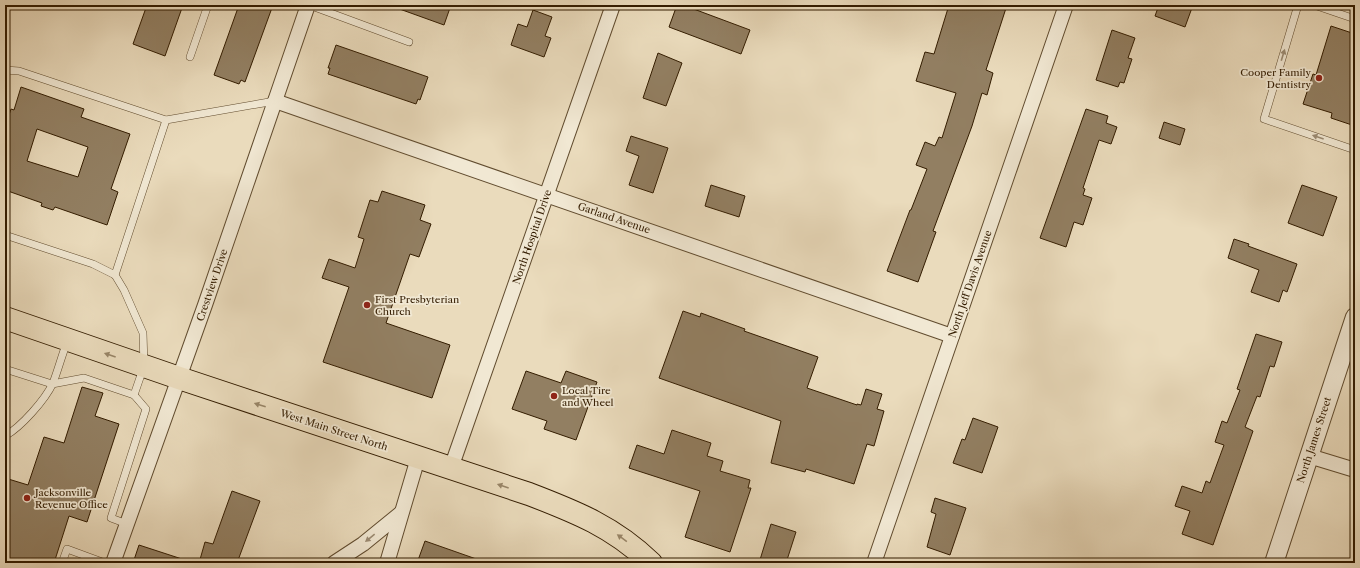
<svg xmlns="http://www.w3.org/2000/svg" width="1360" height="568" font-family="'Libre Caslon Text',serif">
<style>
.building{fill:#927f62;stroke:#331c00;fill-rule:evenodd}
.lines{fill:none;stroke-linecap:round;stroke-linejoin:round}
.service-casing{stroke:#614c2f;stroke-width:8}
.minor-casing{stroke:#614c2f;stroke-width:16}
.tertiary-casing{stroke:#614c2f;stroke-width:20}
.primary-casing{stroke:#331c00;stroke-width:24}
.service{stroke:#f1e8d3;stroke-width:7}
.minor{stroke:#f1e8d3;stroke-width:14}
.tertiary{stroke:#f1e8d3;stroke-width:18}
.primary{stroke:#eadbbc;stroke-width:22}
.oneway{fill:#9c8c74}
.oneway2{fill:#988567}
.poi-dot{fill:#8f2418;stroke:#f1e8d3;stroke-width:1.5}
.labels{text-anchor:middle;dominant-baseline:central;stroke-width:3.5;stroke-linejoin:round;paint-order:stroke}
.poi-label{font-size:10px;fill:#331c00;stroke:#f1e8d3;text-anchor:start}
.street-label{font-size:10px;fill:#331c00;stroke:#f1e8d3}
</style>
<rect width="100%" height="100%" fill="#eadbbc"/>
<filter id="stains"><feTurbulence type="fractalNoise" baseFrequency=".005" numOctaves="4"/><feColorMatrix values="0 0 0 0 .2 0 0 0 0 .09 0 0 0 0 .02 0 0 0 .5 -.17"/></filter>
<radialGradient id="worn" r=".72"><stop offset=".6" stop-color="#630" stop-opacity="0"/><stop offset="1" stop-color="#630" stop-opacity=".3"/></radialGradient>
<g class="building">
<path d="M147,5h36l-18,51 -32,-12z"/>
<path d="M239,5h34l-28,77 -4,-2 -2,4 -25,-9z"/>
<path d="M394,5h57l-7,20 -50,-18z"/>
<path d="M677,5h6l67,25 -9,24 -72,-27z"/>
<path d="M949,5h58l-21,65 7,3 -6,22 -5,-2 -10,33 -39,105 3,1 -18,50 -31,-11 23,-61h1l16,-41 -11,-4 9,-23 10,4 4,-9 3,1 14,-45 -40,-12 9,-29 9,2z"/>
<path d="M1159,5h34l-8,22 -30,-11z"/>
<path d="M533,10l19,7 -7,19 6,2 -7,19 -33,-12 7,-21 9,3z"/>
<path d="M1331,26l24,8v92l-24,-8 1,-5 -29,-9 10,-30 3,1z"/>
<path d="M1112,30l23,8 -7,20 4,1 -8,24 -4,-1 -2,5 -22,-7z"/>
<path d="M336,45l92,32 -8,23 -2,-1 -2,5 -88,-30 2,-6h-2z"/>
<path d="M658,53l24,10 -16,43 -23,-8z"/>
<path d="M21,87l63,22 -3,8 49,17 -19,55 7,3 -11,33 -52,-18 -2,3 -12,-4 1,-3 -37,-13v-63l6,-18 3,1zM37,129l51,18 -10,30 -51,-16z"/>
<path d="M1086,109l22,7 -2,7 11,4 -6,17 -12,-4 -16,48 2,1 -2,6 9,3 -9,27 -9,-3 -8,25 -26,-9z"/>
<path d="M1164,122l21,7 -5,16 -21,-7z"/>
<path d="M631,136l37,12 -15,45 -24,-8 10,-29 -13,-5z"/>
<path d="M711,185l34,11 -6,21 -34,-11z"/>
<path d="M1302,185l35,12 -14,39 -35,-13z"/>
<path d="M382,191l43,14 -5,15 11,4 -12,33 -9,-3 -24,69 64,22 -18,53 -109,-36 26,-75 -27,-9 7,-19 26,9 9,-29 -6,-2 12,-37 8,2z"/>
<path d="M1234,239l15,5 -1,2 49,18 -10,28 -4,-2 -4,12 -28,-10 8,-22 -31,-12z"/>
<path d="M683,311l17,6 1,-4 44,16 -1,2 74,26 -11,31 50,17v-1l4,1 5,-16 16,5 -5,15 7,2 -10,35 -7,-2 -13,40 -48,-15 -1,3 -34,-9 10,-42 -122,-43z"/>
<path d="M1256,334l26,8 -8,25 -4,-1 -10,31 -3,-1 -12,31 8,4 -40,114 -31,-11 8,-23 -15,-5 7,-20 20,7 4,-12 4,2 14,-38 -9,-3 7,-21 5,2 13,-33 -3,-1z"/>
<path d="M526,371l35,12 5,-12 31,11 -21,58 -32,-11 3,-8 -35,-12z"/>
<path d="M82,387l21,6 -8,23 24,8 -32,98 -18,-6 -15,47h-49v-85l23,7 16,-48 20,6z"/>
<path d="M973,418l25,9 -16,46 -29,-10 9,-24 3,1z"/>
<path d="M672,430l39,13 -4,13 16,5 -3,10 30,9 -2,8h3l-21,64 -45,-15 15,-46 -71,-23 8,-23 27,9z"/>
<path d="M232,491l28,10 -23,62h-38l6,-21 8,2z"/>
<path d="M935,498l31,10 -16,47 -23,-8 9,-33 -5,-2z"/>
<path d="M771,524l25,8 -10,31h-27z"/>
<path d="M425,541l57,20 -1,2h-64z"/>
<path d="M139,545l46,15 -1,3h-51z"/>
</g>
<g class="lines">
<g class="service-casing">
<g id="service">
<path d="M309,5l100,37"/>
<path d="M1298,5l-34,114 91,31"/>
<path d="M1314,5l41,14"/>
<path d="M190,57l18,-52"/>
<path d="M5,70l14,1 147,49"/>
<path d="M5,235l88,29 22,11 9,15 19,43 1,33 -10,29 -50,-17 -32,6 -47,-15"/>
<path d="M115,275l51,-155 109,-19"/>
<path d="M5,436c16,-9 40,-36 48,-53 5,-13 9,-28 14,-41"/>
<path d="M127,524l-16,-6 35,-109 -12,-14"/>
<path d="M62,563l5,-14 38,14"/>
</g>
</g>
<g class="minor-casing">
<g id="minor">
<path d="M275,101l677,235"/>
<path d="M1309,456l46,14"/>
<path d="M451,468l162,-463"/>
<path d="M113,563l92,-258 103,-300"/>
<path d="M334,563l29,-19 38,-31"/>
<path d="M387,563l31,-105"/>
<path d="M874,563l192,-558"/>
</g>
</g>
<g class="tertiary-casing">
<path id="tertiary" d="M1274,563l81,-246"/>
</g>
<g class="primary-casing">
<path id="primary" d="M5,318l174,60 350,116c47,18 85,33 122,69"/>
</g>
<use href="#service" class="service"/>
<use href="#minor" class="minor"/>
<use href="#tertiary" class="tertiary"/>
<use href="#primary" class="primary"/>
</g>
<defs><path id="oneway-solid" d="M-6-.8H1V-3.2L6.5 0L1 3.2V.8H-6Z"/></defs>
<g class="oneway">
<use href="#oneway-solid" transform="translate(1283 55) rotate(-73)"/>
<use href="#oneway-solid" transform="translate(1318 137) rotate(-161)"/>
<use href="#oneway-solid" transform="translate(370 538) rotate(141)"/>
</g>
<g class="oneway2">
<use href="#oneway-solid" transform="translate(110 355) rotate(-161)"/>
<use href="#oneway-solid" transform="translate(260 405) rotate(-162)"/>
<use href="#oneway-solid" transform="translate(503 486) rotate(-161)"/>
<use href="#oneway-solid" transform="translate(622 538) rotate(-144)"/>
</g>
<g class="poi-dot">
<circle cx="1319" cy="78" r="4"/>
<circle cx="367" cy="305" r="4"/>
<circle cx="554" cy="396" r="4"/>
<circle cx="27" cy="498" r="4"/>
</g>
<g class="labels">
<g class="poi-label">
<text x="1311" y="72" text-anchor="end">Cooper Family<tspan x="1311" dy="12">Dentistry</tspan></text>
<text x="375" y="299">First Presbyterian<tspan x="375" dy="12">Church</tspan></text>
<text x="562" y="390">Local Tire<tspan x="562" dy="12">and Wheel</tspan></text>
<text x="35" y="492">Jacksonville<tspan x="35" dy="12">Revenue Office</tspan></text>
</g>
<g class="street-label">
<text transform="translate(614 218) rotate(19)">Garland Avenue</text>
<text transform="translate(532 237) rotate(-71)">North Hospital Drive</text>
<text transform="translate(970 284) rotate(-71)">North Jeff Davis Avenue</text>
<text transform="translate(212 285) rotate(-71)">Crestview Drive</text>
<text transform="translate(334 430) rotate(18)">West Main Street North</text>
<text transform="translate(1314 440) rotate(-72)">North James Street</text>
</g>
</g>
<rect width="1360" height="568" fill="none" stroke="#eadbbc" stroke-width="20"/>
<rect x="6" y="6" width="1348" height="556" fill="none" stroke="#331c00" stroke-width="2"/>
<rect x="10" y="10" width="1340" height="548" fill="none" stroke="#331c00"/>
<rect width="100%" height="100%" filter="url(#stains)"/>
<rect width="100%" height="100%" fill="url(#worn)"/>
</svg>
